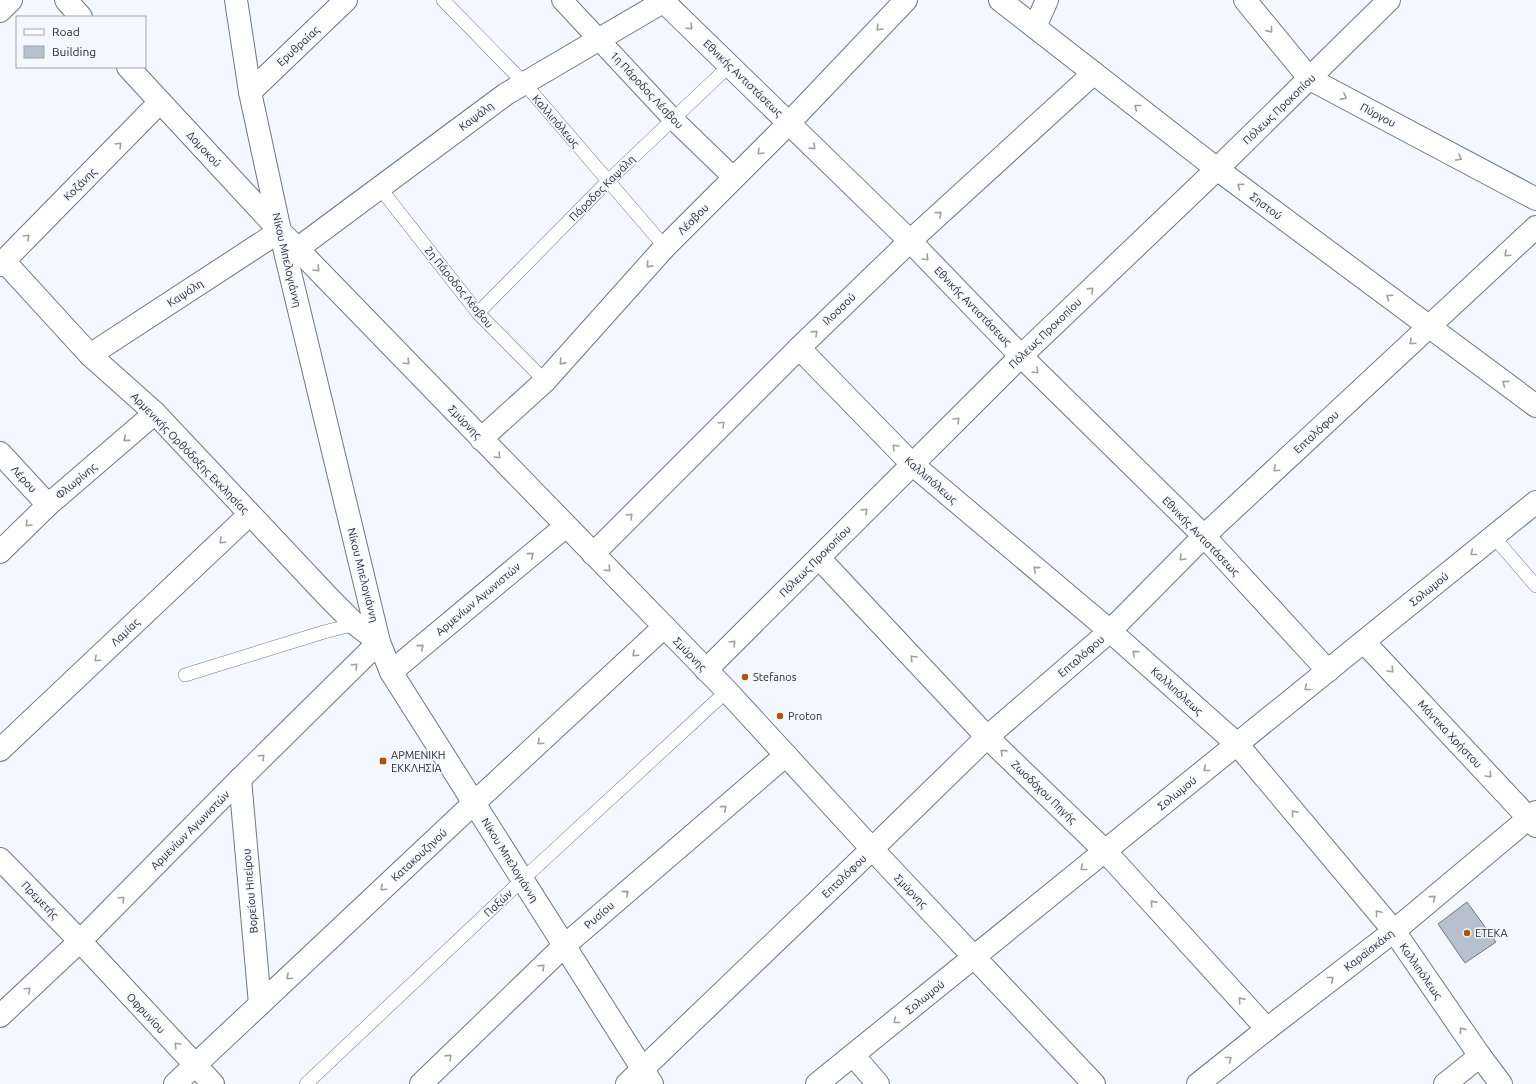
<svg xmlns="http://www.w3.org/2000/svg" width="1536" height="1084" font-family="Ubuntu,sans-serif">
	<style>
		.building { fill: #b6c0ce; stroke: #717a87 }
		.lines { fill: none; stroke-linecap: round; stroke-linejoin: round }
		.service-casing { stroke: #6e7784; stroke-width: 14 }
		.pedestrian-casing { stroke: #6e7784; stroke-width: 22 }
		.minor-casing { stroke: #6e7784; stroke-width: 24 }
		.tertiary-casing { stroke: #6e7784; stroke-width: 24 }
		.secondary-casing { stroke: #6e7784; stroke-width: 24 }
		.service { stroke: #fff; stroke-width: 13 }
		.pedestrian { stroke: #fff; stroke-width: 20 }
		.minor { stroke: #fff; stroke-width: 22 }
		.tertiary { stroke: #fff; stroke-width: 22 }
		.secondary { stroke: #fff; stroke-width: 22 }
		.oneway { stroke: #9d9fa1 }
		.poi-dot { fill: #b1510a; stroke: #f4f8fe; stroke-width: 1.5 }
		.labels { text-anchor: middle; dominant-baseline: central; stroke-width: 3; stroke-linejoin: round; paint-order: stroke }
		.street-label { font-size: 11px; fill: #26292f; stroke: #f4f8fe }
		.poi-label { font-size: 11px; fill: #26292f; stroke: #f4f8fe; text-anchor: start }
	</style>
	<rect width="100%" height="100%" fill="#f4f8fe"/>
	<!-- building -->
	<path class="building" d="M 1467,902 L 1496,942 L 1465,963 L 1438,924 Z"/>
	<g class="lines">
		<defs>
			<g id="service">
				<path d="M 443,0 L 524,83 L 665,247"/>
				<path d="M 380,188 L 478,313 L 545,381"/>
				<path d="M 478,313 L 608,181 L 729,66"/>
				<path d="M 1493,536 L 1536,586"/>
				<path d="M 185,675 L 324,632 L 355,624"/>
				<path d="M 306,1084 L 522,880 L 727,691"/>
			</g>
			<path id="pedestrian" d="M 562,0 L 673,119 L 734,178"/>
			<g id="minor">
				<path d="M 66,0 L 81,17"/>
				<path d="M 662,0 L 910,241 L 1021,356 L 1204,536 L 1328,671"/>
				<path d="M 1000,0 L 1217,169 L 1536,406"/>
				<path d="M 1245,0 L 1310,79 L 1536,199"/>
				<path d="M 0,11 L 11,0"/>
				<path d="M 1035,27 L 1047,0"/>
				<path d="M 128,67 L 280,231 L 727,691 L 872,849 L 1094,1084"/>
				<path d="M 250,92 L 346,0"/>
				<path d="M 297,249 L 506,94 L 666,0"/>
				<path d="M 0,265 L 160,102"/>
				<path d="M 799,348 L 912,464 L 1110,631 L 1237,744 L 1394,931 L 1480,1056 L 1501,1084"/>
				<path d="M 90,355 L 280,231"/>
				<path d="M 481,439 L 545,381 L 665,247 L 789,123 L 906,0"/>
				<path d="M 0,453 L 48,505"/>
				<path d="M 0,552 L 48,505 L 155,413"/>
				<path d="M 593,554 L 799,348 L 910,241 L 1094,73"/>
				<path d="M 819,558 L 987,737 L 1105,851 L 1267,1029"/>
				<path d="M 1364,642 L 1536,826"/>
				<path d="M 706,670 L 1021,356 L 1217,169 L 1389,0"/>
				<path d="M 391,672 L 566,526"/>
				<path d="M 0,750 L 250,514"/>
				<path d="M 240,779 L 260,1004"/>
				<path d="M 0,859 L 80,941 L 213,1084"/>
				<path d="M 0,1016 L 80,941 L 240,779 L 379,642 L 355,624 L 331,600 L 155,413 L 90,355 L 4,261"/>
				<path d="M 853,1055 L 878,1084"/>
				<path d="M 175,1084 L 474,803 L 664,627"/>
				<path d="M 421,1084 L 564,946 L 786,755"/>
				<path d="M 627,1084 L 872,849 L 987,737 L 1110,631 L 1204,536 L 1536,227"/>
				<path d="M 1445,1084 L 1480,1056"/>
			</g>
			<g id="tertiary">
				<path d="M 817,1084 L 1536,502"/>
				<path d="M 1198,1084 L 1267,1029 L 1394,931 L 1536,812"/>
			</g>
			<path id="secondary" d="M 236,0 L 250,92 L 280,231 L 379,642 L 391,672 L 652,1084"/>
		</defs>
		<!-- service casing -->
		<use href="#service" class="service-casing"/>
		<!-- pedestrian casing -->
		<use href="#pedestrian" class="pedestrian-casing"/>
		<!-- minor casing -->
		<use href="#minor" class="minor-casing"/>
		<!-- tertiary casing -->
		<use href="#tertiary" class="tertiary-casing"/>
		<!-- secondary casing -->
		<use href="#secondary" class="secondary-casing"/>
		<!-- service -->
		<use href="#service" class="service"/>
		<!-- pedestrian -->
		<use href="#pedestrian" class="pedestrian"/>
		<!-- minor -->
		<use href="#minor" class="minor"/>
		<!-- tertiary -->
		<use href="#tertiary" class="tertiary"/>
		<!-- secondary -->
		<use href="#secondary" class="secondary"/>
	</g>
	<!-- one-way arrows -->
	<defs><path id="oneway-chevron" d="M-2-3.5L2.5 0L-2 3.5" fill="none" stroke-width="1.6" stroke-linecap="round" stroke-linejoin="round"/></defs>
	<g class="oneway">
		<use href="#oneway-chevron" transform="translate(690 27) rotate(44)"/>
		<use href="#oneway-chevron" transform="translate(879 28) rotate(133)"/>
		<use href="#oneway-chevron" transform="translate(1270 30) rotate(51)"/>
		<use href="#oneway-chevron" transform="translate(1344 97) rotate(28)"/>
		<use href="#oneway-chevron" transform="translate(1137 107) rotate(-142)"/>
		<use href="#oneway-chevron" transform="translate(119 145) rotate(-45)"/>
		<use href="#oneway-chevron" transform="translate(813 147) rotate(44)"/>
		<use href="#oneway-chevron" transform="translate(760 152) rotate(135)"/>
		<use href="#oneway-chevron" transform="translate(1459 158) rotate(28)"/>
		<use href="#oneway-chevron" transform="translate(1240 186) rotate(-143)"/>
		<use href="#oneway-chevron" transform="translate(939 214) rotate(-42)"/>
		<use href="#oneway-chevron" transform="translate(27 237) rotate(-45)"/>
		<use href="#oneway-chevron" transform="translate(1507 254) rotate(137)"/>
		<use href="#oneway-chevron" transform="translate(926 258) rotate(46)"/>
		<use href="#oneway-chevron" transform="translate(649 265) rotate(132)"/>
		<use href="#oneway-chevron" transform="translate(317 269) rotate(46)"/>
		<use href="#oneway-chevron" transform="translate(1091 290) rotate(-44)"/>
		<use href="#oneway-chevron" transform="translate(1389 297) rotate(-143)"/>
		<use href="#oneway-chevron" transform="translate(815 333) rotate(-44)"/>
		<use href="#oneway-chevron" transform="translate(1412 342) rotate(137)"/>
		<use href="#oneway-chevron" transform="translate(407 362) rotate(46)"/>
		<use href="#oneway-chevron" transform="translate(562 362) rotate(132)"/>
		<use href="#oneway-chevron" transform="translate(1036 371) rotate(45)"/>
		<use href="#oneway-chevron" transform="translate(1505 383) rotate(-143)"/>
		<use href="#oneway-chevron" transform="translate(957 420) rotate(-45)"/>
		<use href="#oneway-chevron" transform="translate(722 424) rotate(-45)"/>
		<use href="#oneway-chevron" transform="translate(126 439) rotate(140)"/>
		<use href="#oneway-chevron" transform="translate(895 447) rotate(-134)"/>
		<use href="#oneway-chevron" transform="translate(498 456) rotate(46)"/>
		<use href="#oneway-chevron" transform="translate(1276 469) rotate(137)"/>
		<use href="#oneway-chevron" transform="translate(865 511) rotate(-45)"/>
		<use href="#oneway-chevron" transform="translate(630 516) rotate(-45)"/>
		<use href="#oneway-chevron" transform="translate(28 524) rotate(135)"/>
		<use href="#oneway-chevron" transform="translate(222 541) rotate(137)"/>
		<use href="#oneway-chevron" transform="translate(1473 553) rotate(141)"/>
		<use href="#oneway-chevron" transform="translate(531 555) rotate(-40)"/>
		<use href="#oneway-chevron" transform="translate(1182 558) rotate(135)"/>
		<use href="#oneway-chevron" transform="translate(608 569) rotate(46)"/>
		<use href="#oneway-chevron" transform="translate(1036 569) rotate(-140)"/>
		<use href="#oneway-chevron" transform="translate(733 643) rotate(-45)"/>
		<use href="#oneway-chevron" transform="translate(421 647) rotate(-40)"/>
		<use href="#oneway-chevron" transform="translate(1135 653) rotate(-138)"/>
		<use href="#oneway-chevron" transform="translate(635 654) rotate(137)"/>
		<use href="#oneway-chevron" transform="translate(913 658) rotate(-133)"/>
		<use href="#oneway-chevron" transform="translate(97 659) rotate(137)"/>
		<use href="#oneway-chevron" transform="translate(355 666) rotate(-45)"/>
		<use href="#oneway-chevron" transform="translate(1391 670) rotate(47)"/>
		<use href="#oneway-chevron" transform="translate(1307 688) rotate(141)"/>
		<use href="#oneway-chevron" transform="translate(540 742) rotate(137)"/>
		<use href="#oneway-chevron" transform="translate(1003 752) rotate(-136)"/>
		<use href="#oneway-chevron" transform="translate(262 757) rotate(-45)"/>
		<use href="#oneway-chevron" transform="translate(1206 769) rotate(141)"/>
		<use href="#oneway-chevron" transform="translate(1489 775) rotate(47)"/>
		<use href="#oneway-chevron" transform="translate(724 808) rotate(-41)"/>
		<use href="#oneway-chevron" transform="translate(1294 813) rotate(-130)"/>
		<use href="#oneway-chevron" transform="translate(1083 868) rotate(141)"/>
		<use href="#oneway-chevron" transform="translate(383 888) rotate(137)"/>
		<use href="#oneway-chevron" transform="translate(626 893) rotate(-41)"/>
		<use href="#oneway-chevron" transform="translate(1433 898) rotate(-40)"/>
		<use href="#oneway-chevron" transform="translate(122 899) rotate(-45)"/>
		<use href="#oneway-chevron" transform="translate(1153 903) rotate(-132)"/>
		<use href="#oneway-chevron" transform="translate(1378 913) rotate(-130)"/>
		<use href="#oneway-chevron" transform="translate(542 967) rotate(-44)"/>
		<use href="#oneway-chevron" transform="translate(289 977) rotate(137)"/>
		<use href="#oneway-chevron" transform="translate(1331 979) rotate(-38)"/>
		<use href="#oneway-chevron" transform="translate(28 990) rotate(-43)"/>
		<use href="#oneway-chevron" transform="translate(1241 1000) rotate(-132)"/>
		<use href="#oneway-chevron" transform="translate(896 1021) rotate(141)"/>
		<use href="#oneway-chevron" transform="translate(1462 1030) rotate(-125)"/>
		<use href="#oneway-chevron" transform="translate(177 1045) rotate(-133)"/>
		<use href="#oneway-chevron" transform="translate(449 1057) rotate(-44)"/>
		<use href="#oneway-chevron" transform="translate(1229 1059) rotate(-39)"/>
	</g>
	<!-- markers -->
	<g class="poi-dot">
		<circle cx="745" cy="677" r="4"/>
		<circle cx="780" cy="716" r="4"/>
		<rect x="379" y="757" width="8" height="8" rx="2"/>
		<circle cx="1467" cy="933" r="4"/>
	</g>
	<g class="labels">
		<!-- street labels -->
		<g class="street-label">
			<text transform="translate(298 46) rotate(-43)">Ερυθραίας</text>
			<text transform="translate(743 78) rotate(44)">Εθνικής Αντιστάσεως</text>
			<text transform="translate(647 90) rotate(47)">1η Πάροδος Λέσβου</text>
			<text transform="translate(1279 109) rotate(-44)">Πόλεως Προκοπίου</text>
			<text transform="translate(1378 115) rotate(28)">Πύργου</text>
			<text transform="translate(476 116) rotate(-37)">Καψάλη</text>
			<text transform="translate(556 121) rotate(49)">Καλλιπόλεως</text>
			<text transform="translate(204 149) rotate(47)">Δομοκού</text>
			<text transform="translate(80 184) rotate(-45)">Κοζάνης</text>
			<text transform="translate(602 188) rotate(-45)">Πάροδος Καψάλη</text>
			<text transform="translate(1266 206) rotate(37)">Σηστού</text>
			<text transform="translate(693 219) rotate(-45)">Λέσβου</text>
			<text transform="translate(287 260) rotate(77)">Νίκου Μπελογιάννη</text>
			<text transform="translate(459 287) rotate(51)">2η Πάροδος Λέσβου</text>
			<text transform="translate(185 293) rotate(-33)">Καψάλη</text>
			<text transform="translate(973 306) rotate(46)">Εθνικής Αντιστάσεως</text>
			<text transform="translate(839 309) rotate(-44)">Ιλοσσού</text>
			<text transform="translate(1045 333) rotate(-44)">Πόλεως Προκοπίου</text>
			<text transform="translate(465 422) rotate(46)">Σμύρνης</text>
			<text transform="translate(1316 432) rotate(-43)">Επταλόφου</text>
			<text transform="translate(190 453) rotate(46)">Αρμενικής Ορθόδοξης Εκκλησίας</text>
			<text transform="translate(24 479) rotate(48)">Λέρου</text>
			<text transform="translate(931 480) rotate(41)">Καλλιπόλεως</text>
			<text transform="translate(76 481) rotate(-40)">Φλωρίνης</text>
			<text transform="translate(1201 536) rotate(46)">Εθνικής Αντιστάσεως</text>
			<text transform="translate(815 561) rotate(-45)">Πόλεως Προκοπίου</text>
			<text transform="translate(363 575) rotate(76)">Νίκου Μπελογιάννη</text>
			<text transform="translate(1429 589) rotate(-39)">Σολωμού</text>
			<text transform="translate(478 599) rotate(-40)">Αρμενίων Αγωνιστών</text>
			<text transform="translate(125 632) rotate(-43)">Λαμίας</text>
			<text transform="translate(690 654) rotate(46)">Σμύρνης</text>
			<text transform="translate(1081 656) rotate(-41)">Επταλόφου</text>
			<text transform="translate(1177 691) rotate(42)">Καλλιπόλεως</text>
			<text transform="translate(1450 734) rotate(47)">Μάντικα Χρήστου</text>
			<text transform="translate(1044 792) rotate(44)">Ζωοδόχου Πηγής</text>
			<text transform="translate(1177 793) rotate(-39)">Σολωμού</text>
			<text transform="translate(190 830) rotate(-45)">Αρμενίων Αγωνιστών</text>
			<text transform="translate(419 855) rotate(-43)">Κατακουζηνού</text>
			<text transform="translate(510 860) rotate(58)">Νίκου Μπελογιάννη</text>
			<text transform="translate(844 876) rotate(-44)">Επταλόφου</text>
			<text transform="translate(250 891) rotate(-95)">Βορείου Ηπείρου</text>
			<text transform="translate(911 891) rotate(46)">Σμύρνης</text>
			<text transform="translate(40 900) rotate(46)">Πρεμετής</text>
			<text transform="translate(498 903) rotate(-43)">Παξών</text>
			<text transform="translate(599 915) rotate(-41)">Ρυσίου</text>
			<text transform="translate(1369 950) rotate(-38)">Καραϊσκάκη</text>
			<text transform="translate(1421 971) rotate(55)">Καλλιπόλεως</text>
			<text transform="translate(925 997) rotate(-39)">Σολωμού</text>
			<text transform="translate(146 1013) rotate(47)">Οφρυνίου</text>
		</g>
		<!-- poi labels -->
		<g class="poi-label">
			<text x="753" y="677">Stefanos</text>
			<text x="788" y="716">Proton</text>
			<text x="391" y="755">ΑΡΜΕΝΙΚΗ<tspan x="391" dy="13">ΕΚΚΛΗΣΙΑ</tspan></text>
			<text x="1475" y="933">ΕΤΕΚΑ</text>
		</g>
	</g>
	<!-- legend -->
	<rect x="16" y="16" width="130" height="52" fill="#f4f8fe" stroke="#a2a5ab"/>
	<rect x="24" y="29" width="20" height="6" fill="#ffffff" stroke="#a2a5ab"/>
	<text x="52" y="36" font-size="12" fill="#26292f">Road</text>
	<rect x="24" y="46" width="20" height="12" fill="#b6c0ce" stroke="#a2a5ab"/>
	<text x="52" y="56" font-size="12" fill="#26292f">Building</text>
</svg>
